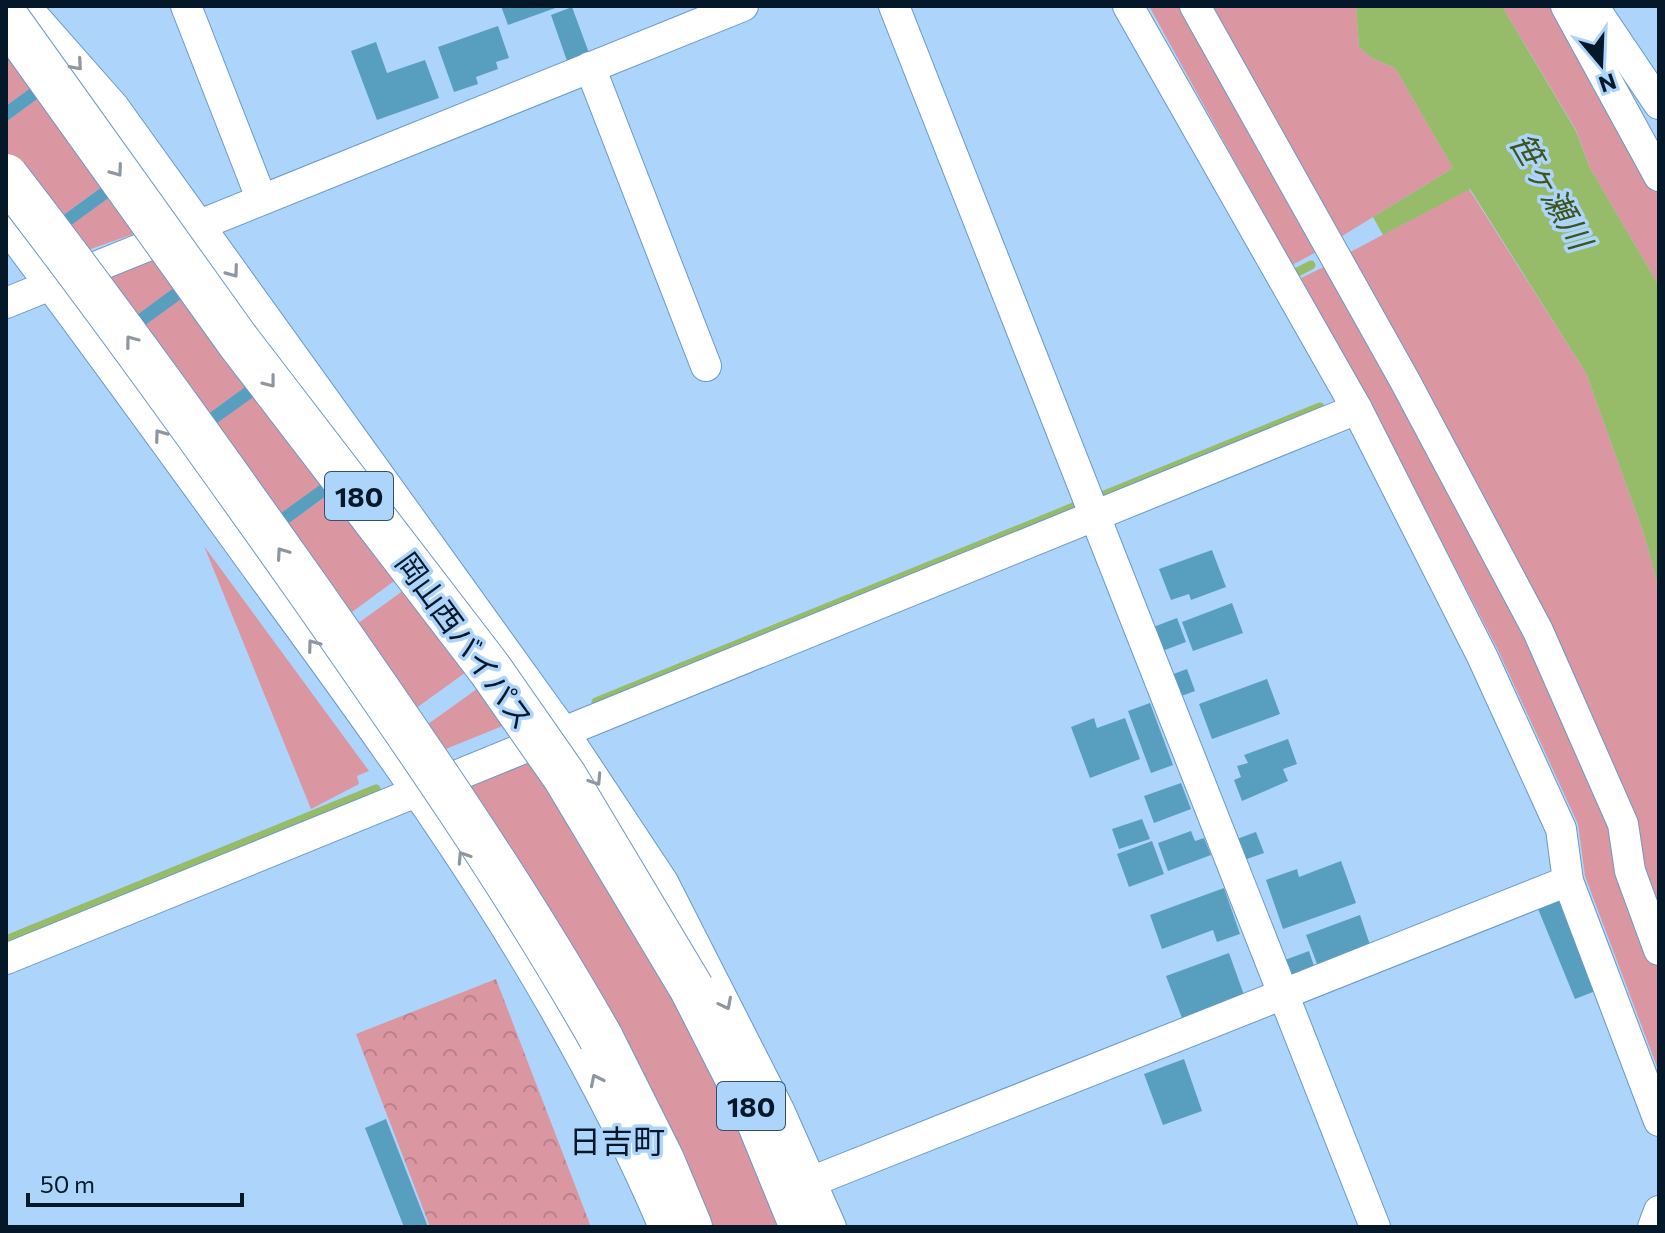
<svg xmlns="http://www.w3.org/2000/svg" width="1665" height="1233" font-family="Commissioner,'Noto Sans JP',sans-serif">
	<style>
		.grass { fill: #da97a1; fill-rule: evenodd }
		.park { fill: url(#park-crowns) }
		.water { fill: #96bb69 }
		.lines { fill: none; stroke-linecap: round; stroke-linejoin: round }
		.stream { stroke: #96bb69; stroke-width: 9 }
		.building { fill: #589fbf }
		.street-casing { stroke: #6a98c7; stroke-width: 32 }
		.highway-casing { stroke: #6a98c7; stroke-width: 46 }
		.street { stroke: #fff; stroke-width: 30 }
		.highway { stroke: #fff; stroke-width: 44 }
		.highway-bridge-casing { stroke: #6a98c7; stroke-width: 46; stroke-linecap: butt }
		.highway-bridge { stroke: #fff; stroke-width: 44 }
		.oneway { stroke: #8e979f }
		.labels { text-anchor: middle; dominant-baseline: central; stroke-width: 7; stroke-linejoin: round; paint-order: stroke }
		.shield { fill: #add4fb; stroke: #375068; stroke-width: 2 }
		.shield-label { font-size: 28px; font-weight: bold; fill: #051829 }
		.street-label { font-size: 30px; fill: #051829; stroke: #add4fb }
		.water-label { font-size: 32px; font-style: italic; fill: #3d551b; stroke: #add4fb }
		.neighbourhood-label { font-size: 32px; fill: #051829; stroke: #add4fb }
	</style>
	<defs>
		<pattern id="park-crowns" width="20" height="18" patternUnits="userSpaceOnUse" patternTransform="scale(2)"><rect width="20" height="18" fill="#da97a1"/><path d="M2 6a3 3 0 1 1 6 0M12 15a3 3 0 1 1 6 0" fill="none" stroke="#ba818b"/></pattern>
	</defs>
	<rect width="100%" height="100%" fill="#add4fb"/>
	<!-- grass -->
	<g class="grass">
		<path d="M 1149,6 L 1187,6 L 1322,249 L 1292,265 Z"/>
		<path d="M 1202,6 L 1356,6 L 1359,47 L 1372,58 L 1395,68 L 1453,168 L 1334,241 Z"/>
		<path d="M 1502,6 L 1555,6 L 1659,195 L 1659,286 L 1590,168 L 1576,130 Z"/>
		<path d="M 23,11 L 177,207 L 176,219 L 51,263 L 6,207 L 6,122 L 71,74 L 63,64 L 6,106 L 6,23 ZM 132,165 L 139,175 L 48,241 L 41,231 Z"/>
		<path d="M 1469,189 L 1586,373 L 1645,537 L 1659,590 L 1659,932 L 1636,869 L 1341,257 Z"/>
		<path d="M 187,247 L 197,247 L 210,256 L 498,649 L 390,727 L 186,456 L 83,312 L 83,293 L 96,282 ZM 206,265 L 213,275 L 121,341 L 115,331 ZM 279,363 L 286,373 L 192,441 L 186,430 ZM 356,460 L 363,470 L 263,541 L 256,531 ZM 428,556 L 436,567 L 332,642 L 325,632 Z"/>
		<path d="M 1330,264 L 1533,634 L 1616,827 L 1624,872 L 1659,966 L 1659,1072 L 1585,876 L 1578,824 L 1498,650 L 1367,398 L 1301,278 Z"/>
		<path d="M 204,546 L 369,771 L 357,776 L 359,784 L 311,809 Z"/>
		<path d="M 509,666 L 540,711 L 416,761 L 403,742 Z"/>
		<path d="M 561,749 L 785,1227 L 707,1227 L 440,799 Z"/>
	</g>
	<!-- park -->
	<path class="park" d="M 496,979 L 591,1227 L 430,1227 L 356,1034 Z"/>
	<!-- water -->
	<path class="water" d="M 1356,6 L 1502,6 L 1576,131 L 1590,168 L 1659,286 L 1659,590 L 1645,537 L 1586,373 L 1470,189 L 1383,235 L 1373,217 L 1453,168 L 1395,68 L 1372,58 L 1359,47 Z"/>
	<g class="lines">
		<!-- stream -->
		<g class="stream">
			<path d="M 1293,280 L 1290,276 L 1311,265"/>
			<path d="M 1102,496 L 1320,407"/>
			<path d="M 596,702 L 1076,506"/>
			<path d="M 6,940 L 376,789"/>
		</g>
	</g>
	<!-- building -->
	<g class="building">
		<path d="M 501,6 L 561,6 L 508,25 Z"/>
		<path d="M 572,7 L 589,53 L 567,61 L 551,15 Z"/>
		<path d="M 498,26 L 509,58 L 496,62 L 498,69 L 476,77 L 478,84 L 454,92 L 438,47 Z"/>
		<path d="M 376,42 L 387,73 L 425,60 L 439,98 L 377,120 L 351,51 Z"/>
		<path d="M 63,64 L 71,74 L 6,122 L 6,106 Z"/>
		<path d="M 132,165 L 140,175 L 48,242 L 40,232 Z"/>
		<path d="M 206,264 L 214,275 L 122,342 L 114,332 Z"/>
		<path d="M 279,362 L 287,373 L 192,441 L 185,431 Z"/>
		<path d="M 356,459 L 363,469 L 263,542 L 256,531 Z"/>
		<path d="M 1212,550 L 1226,587 L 1191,600 L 1189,594 L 1171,600 L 1159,569 Z"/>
		<path d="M 1232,603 L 1243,633 L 1193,651 L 1182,622 Z"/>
		<path d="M 1177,618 L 1186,642 L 1157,653 L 1148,629 Z"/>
		<path d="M 1187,669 L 1195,691 L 1176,698 L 1168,676 Z"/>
		<path d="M 1267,679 L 1280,714 L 1212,739 L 1199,704 Z"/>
		<path d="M 1150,703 L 1173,765 L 1151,773 L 1128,711 Z"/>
		<path d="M 1094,718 L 1097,728 L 1125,718 L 1140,759 L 1090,778 L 1071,727 Z"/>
		<path d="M 1288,739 L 1297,764 L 1283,769 L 1288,781 L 1242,801 L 1234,780 L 1241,777 L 1237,766 L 1248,763 L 1244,755 Z"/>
		<path d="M 1181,783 L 1191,809 L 1154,823 L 1144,796 Z"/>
		<path d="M 1142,819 L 1150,839 L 1119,849 L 1112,829 Z"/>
		<path d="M 1191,831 L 1195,841 L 1204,838 L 1211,855 L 1168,871 L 1158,843 Z"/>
		<path d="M 1256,832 L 1264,853 L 1241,861 L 1234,840 Z"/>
		<path d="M 1152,841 L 1164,874 L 1129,887 L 1117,854 Z"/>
		<path d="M 1341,861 L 1356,903 L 1283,929 L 1266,880 L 1297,869 L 1299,877 Z"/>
		<path d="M 1224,888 L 1240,934 L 1217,942 L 1213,930 L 1162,949 L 1150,915 Z"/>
		<path d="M 1559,894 L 1598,990 L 1575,999 L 1536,904 Z"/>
		<path d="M 1360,915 L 1370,945 L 1317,964 L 1306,935 Z"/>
		<path d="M 1309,951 L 1314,966 L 1290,975 L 1285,960 Z"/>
		<path d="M 1229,953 L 1244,995 L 1182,1018 L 1166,976 Z"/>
		<path d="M 1184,1059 L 1202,1111 L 1163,1125 L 1144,1074 Z"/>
		<path d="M 386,1119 L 428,1227 L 404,1227 L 365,1128 Z"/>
	</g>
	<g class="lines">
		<defs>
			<g id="street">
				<path d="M 25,6 L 114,107 L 563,731 L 663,882 L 779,1110 L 831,1227"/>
				<path d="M 186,6 L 261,198"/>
				<path d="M 894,6 L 1375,1227"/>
				<path d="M 1128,6 L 1357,409 L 1482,656 L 1561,829 L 1568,881 L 1659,1121"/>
				<path d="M 1195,6 L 1405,381 L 1538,631 L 1623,824 L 1630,871 L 1659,950"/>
				<path d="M 1566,6 L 1659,176"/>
				<path d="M 1593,6 L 1659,104"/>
				<path d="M 590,67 L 706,366"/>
				<path d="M 6,226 C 98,348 187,472 277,596 C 426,800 564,993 664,1227"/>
				<path d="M 6,303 L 743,6"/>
				<path d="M 6,959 L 1357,409"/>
				<path d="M 813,1181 L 1568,881"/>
				<path d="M 1653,1227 L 1659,1211"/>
			</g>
			<g id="highway">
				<path d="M 692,989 L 757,1117 L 802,1227"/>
				<path d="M 601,1038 L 662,1160 L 690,1227"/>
			</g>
		</defs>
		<!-- street casing -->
		<use href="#street" class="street-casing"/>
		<!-- highway casing -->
		<use href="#highway" class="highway-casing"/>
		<!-- street -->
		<use href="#street" class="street"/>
		<!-- highway -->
		<use href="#highway" class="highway"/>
		<defs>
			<g id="highway-bridge">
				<path d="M 6,17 L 238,341 L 489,668 L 565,777 L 692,989"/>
				<path d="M 6,176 C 111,312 211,452 310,592 C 412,738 513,883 601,1038"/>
			</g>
		</defs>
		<!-- highway-bridge casing -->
		<use href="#highway-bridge" class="highway-bridge-casing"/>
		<!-- highway-bridge -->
		<use href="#highway-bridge" class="highway-bridge"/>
	</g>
	<!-- one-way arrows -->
	<defs><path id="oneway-chevron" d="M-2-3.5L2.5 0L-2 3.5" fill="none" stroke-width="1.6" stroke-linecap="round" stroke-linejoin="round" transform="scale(2)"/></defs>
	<g class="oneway">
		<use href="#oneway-chevron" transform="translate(77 65) rotate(49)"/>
		<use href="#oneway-chevron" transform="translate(117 171) rotate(54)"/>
		<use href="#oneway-chevron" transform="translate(233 272) rotate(54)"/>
		<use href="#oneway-chevron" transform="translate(131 341) rotate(-127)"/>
		<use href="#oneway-chevron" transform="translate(270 382) rotate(52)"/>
		<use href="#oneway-chevron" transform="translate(160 435) rotate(-126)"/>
		<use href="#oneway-chevron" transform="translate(282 553) rotate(-125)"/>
		<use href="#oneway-chevron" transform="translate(313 645) rotate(-126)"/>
		<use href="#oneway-chevron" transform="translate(596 780) rotate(57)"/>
		<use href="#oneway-chevron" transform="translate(463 857) rotate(-123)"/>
		<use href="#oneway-chevron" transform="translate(726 1004) rotate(63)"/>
		<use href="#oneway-chevron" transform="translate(596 1080) rotate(-116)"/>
	</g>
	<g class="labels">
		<!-- shield labels -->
		<g class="shield">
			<rect x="325" y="472" width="68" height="48" rx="6"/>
			<rect x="717" y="1082" width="68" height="48" rx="6"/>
		</g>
		<g class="shield-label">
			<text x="359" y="496">180</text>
			<text x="751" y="1106">180</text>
		</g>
		<!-- street labels -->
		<g class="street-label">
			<text transform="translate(466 640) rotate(54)">岡山西バイパス</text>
		</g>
		<!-- water labels -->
		<g class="water-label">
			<text transform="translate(1552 190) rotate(60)">笹ヶ瀬川</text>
		</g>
		<!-- neighbourhood labels -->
		<g class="neighbourhood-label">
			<text x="617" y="1140">日吉町</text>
		</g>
	</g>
	<!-- border -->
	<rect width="1665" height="1233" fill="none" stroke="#051829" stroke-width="16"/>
	<!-- north arrow -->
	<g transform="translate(1601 64) rotate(161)" stroke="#add4fb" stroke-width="6" paint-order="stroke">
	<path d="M0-6L14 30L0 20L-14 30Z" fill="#051829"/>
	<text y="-12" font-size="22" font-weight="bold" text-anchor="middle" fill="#051829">N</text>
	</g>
	<!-- scale -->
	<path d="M28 1193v12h214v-12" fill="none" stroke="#051829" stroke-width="4"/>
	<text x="40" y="1193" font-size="24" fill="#051829" stroke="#add4fb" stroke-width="6" paint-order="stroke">50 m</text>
</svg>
